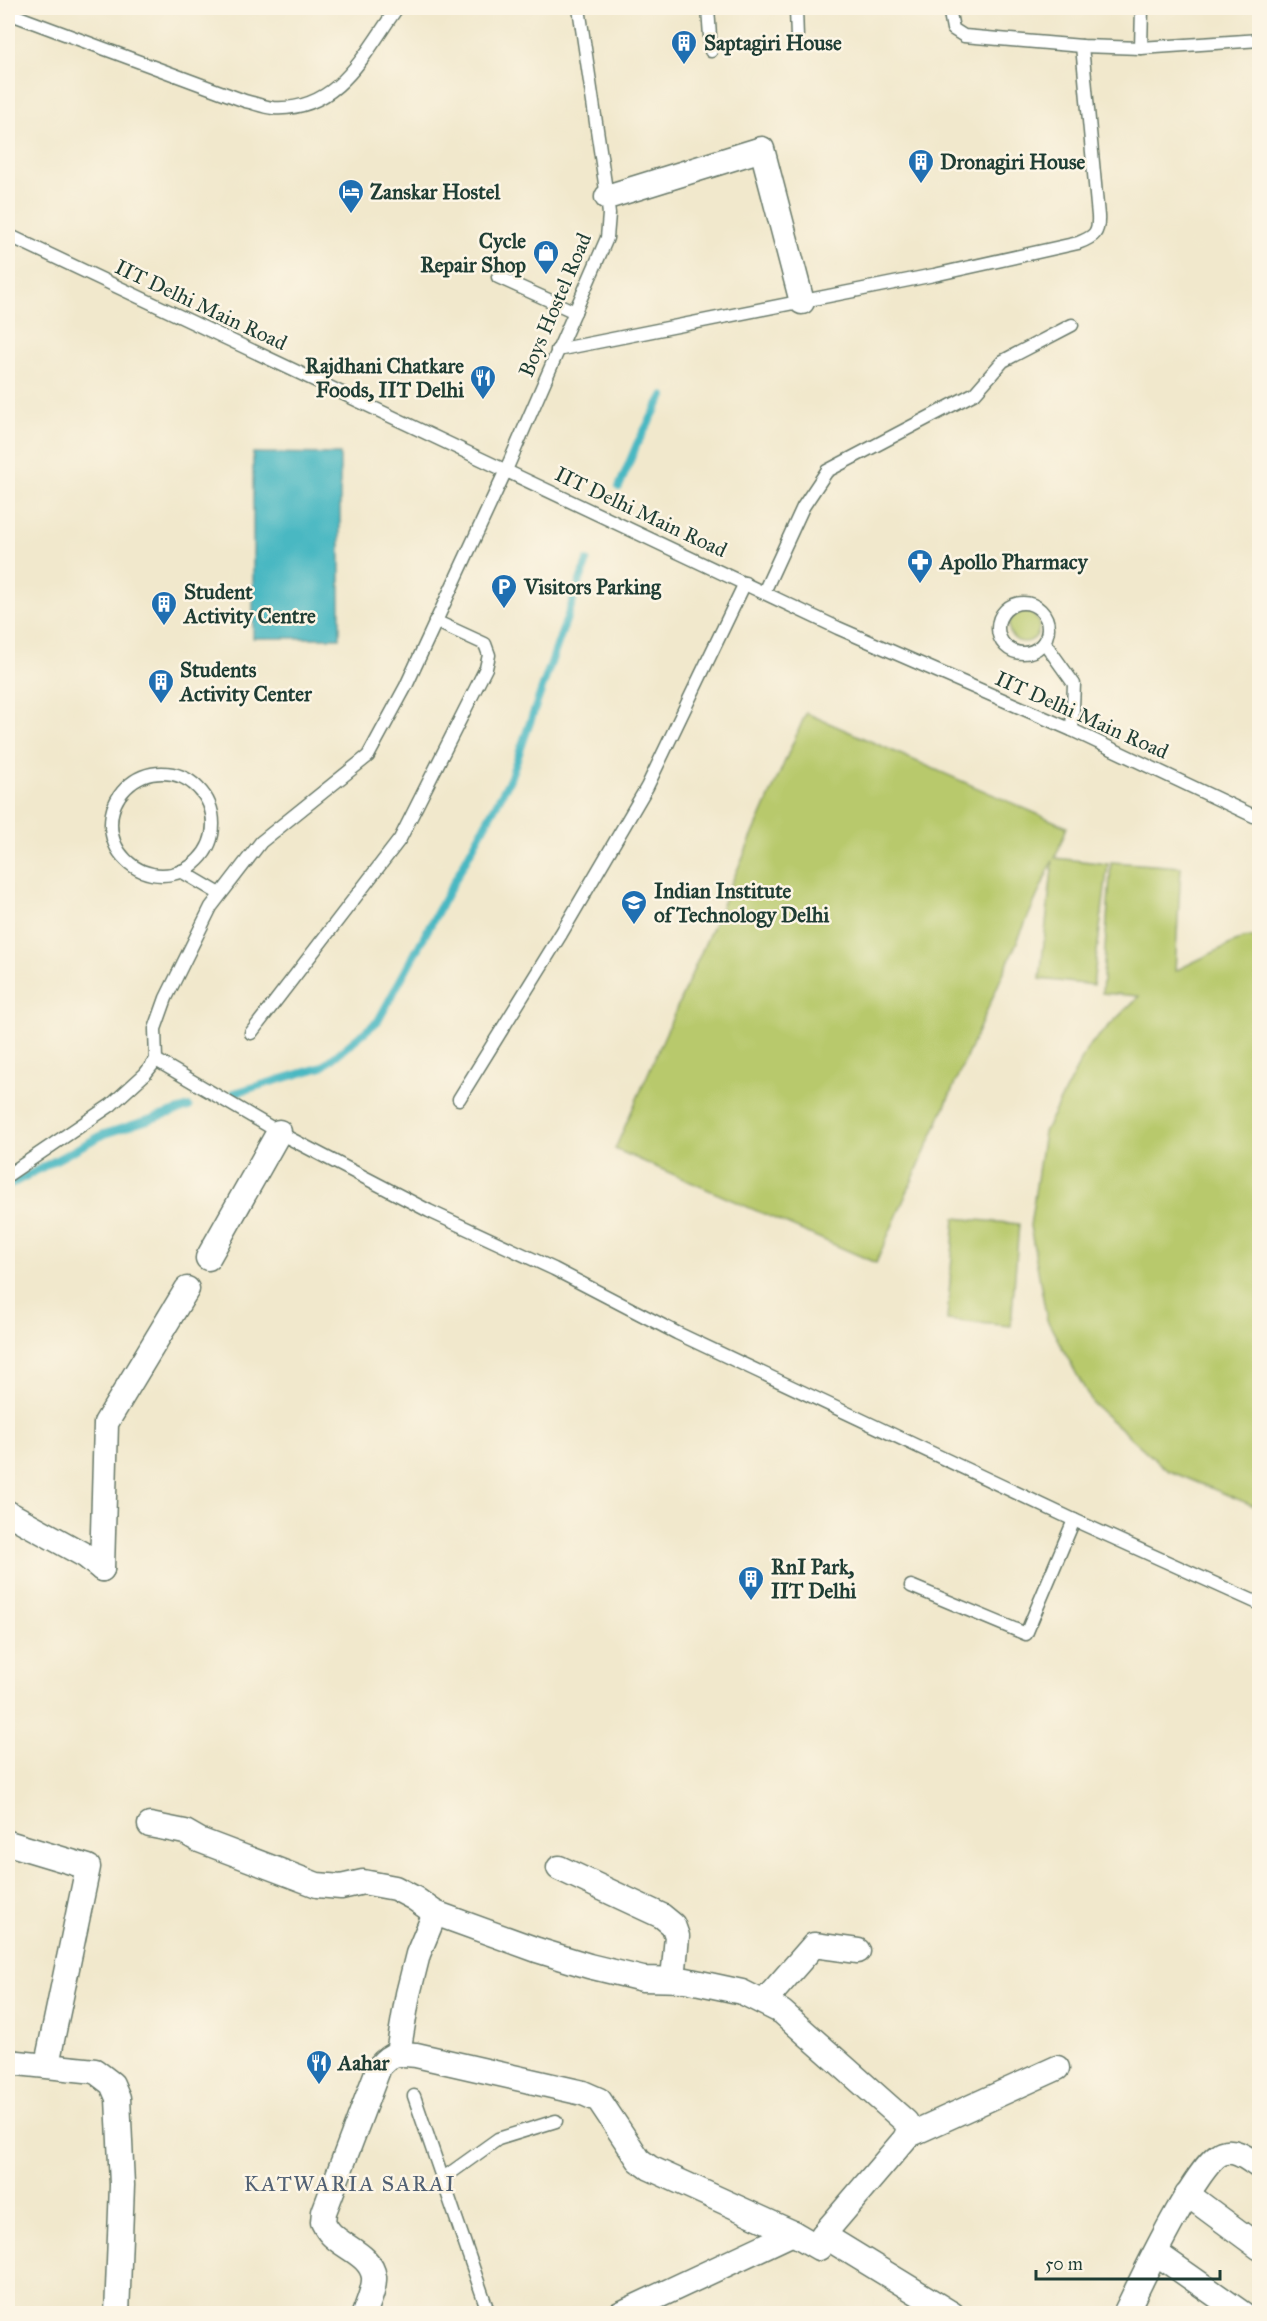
<svg xmlns="http://www.w3.org/2000/svg" width="1267" height="2321" font-family="'IM FELL Great Primer',serif">
	<style>
		.green { fill: #b8c96c; stroke: #6c8350; stroke-width: 1.5 }
		.water { fill: #49b8c2; stroke: #347a7b; stroke-width: 1.5 }
		.lines { fill: none; stroke-linecap: round; stroke-linejoin: round }
		.stream { stroke: #49b8c2; stroke-width: 8 }
		.service-casing { stroke: #687969; stroke-width: 15 }
		.minor-casing { stroke: #687969; stroke-width: 27 }
		.service { stroke: #fff; stroke-width: 12 }
		.minor { stroke: #fff; stroke-width: 24 }
		.labels { text-anchor: middle; dominant-baseline: central; stroke-width: 5; stroke-linejoin: round; paint-order: stroke }
		.poi-label { font-size: 21px; font-weight: bold; fill: #1f3d34; stroke: #fcf5e5; text-anchor: start }
		.street-label { font-size: 21px; fill: #1f3d34; stroke: #fcf5e5 }
		.neighbourhood-label { font-size: 22px; letter-spacing: 1.5px; fill: #516174; stroke: #fcf5e5 }
	</style>
	<rect width="100%" height="100%" fill="#fcf5e5"/>
	<filter id="ink" filterUnits="userSpaceOnUse"><feTurbulence type="fractalNoise" baseFrequency=".0167" numOctaves="2"/><feDisplacementMap in="SourceGraphic" scale="12" xChannelSelector="R" yChannelSelector="G"/><feConvolveMatrix kernelMatrix="1 2 1 2 8 2 1 2 1" color-interpolation-filters="sRGB"/></filter>
	<filter id="wash" filterUnits="userSpaceOnUse"><feTurbulence type="fractalNoise" baseFrequency=".008" numOctaves="4" result="noise"/><feDisplacementMap in="SourceGraphic" scale="24" xChannelSelector="R" yChannelSelector="G"/><feGaussianBlur stdDeviation="1.35" result="paint"/><feColorMatrix in="noise" values="0 0 0 0 0 0 0 0 0 0 0 0 0 0 0 0 0 1.4 0 .05"/><feComposite in="paint" operator="in"/></filter>
	<g filter="url(#wash)">
		<rect width="100%" height="100%" fill="#f1e8cc"/>
		<!-- green -->
		<g class="green">
			<circle cx="1024" cy="627" r="15"/>
			<path d="M 806,713 L 1067,827 L 1055,858 L 1108,864 L 1093,985 L 1040,979 L 1053,860 L 876,1263 L 615,1149 Z"/>
			<path d="M 1111,862 L 1181,867 L 1175,971 L 1243,938 L 1259,936 L 1259,1508 L 1167,1470 L 1093,1404 L 1047,1320 L 1030,1226 L 1044,1132 L 1088,1047 L 1139,996 L 1102,993 Z"/>
			<path d="M 955,1218 L 1019,1224 L 1011,1326 L 947,1320 Z"/>
		</g>
		<!-- water -->
		<path class="water" d="M 253,453 L 340,454 L 340,638 L 253,638 Z"/>
		<g class="lines">
			<!-- stream -->
			<g class="stream">
				<path d="M 619,487 L 637,444 L 663,396"/>
				<path d="M 234,1093 L 322,1067 L 378,1021 L 510,779 L 587,561"/>
				<path d="M 8,1186 L 104,1134 L 189,1107"/>
			</g>
		</g>
	</g>
	<g filter="url(#ink)">
		<g class="lines">
			<defs>
				<g id="service">
					<path d="M 708,8 L 711,51"/>
					<path d="M 796,8 L 797,39"/>
					<path d="M 949,8 L 953,29 L 964,36 L 1082,46 L 1141,48 L 1260,40"/>
					<path d="M 8,13 L 245,101 C 254,103 264,107 273,108 C 338,112 364,54 397,8"/>
					<path d="M 1141,48 L 1142,8"/>
					<path d="M 8,235 L 838,628 L 1072,730 L 1260,819"/>
					<path d="M 498,277 L 575,312"/>
					<path d="M 557,350 L 934,275 L 1078,243 C 1094,237 1099,233 1098,216 L 1082,46"/>
					<path d="M 764,592 L 803,507 L 827,471 L 975,393 L 1003,361 L 1072,325"/>
					<circle cx="1023" cy="628" r="25"/>
					<path d="M 1044,642 L 1074,684 L 1072,730"/>
					<circle cx="162" cy="824" r="51"/>
					<path d="M 181,871 L 220,894"/>
					<path d="M 251,1033 L 400,839 L 486,668 L 489,655 L 485,644 L 435,621"/>
					<path d="M 156,1060 L 289,1138 L 429,1211 L 554,1269 L 677,1333 L 1074,1520 L 1260,1604"/>
					<path d="M 459,1099 L 561,934 L 647,787 L 745,583"/>
					<path d="M 8,1175 L 111,1105 L 145,1074 L 156,1060 L 155,1029 L 166,998 L 211,907 L 261,842 L 368,756 L 406,686 L 506,470 L 607,238 L 609,214 L 607,197 L 579,8"/>
					<path d="M 911,1586 L 1026,1634 L 1074,1520"/>
					<path d="M 414,2096 L 489,2314"/>
					<path d="M 442,2179 L 498,2139 L 556,2121"/>
				</g>
				<g id="minor">
					<path d="M 607,197 L 762,149 L 802,302"/>
					<path d="M 208,1258 L 279,1132"/>
					<path d="M 8,1513 L 86,1556 L 102,1569"/>
					<path d="M 102,1569 L 106,1423 L 187,1289"/>
					<path d="M 150,1825 L 185,1832 L 199,1840 L 317,1885 L 341,1887 L 363,1882 L 395,1888 L 414,1898 L 435,1913 L 537,1950 L 589,1966 L 643,1979 L 686,1980 L 742,1992 L 782,2012 L 906,2122 C 909,2129 908,2134 904,2140 L 823,2235 L 819,2248 L 793,2233 L 650,2168 L 639,2160 L 599,2100 L 583,2093 L 416,2055 C 397,2053 392,2052 379,2067 L 324,2212 L 323,2222 C 325,2226 328,2231 331,2234 C 344,2248 371,2255 374,2277 C 375,2288 368,2303 364,2314"/>
					<path d="M 8,1843 L 88,1867 L 47,2064"/>
					<path d="M 559,1868 L 662,1916 L 673,1925 L 677,1936 L 673,1979"/>
					<path d="M 764,2002 L 814,1945 L 858,1951"/>
					<path d="M 398,2053 L 408,1994 L 418,1954 L 435,1913"/>
					<path d="M 8,2062 L 95,2071 L 112,2084 L 118,2098 L 122,2185 L 117,2314"/>
					<path d="M 907,2136 L 1057,2068"/>
					<path d="M 1187,2194 L 1260,2248"/>
					<path d="M 823,2235 L 952,2314"/>
					<path d="M 1156,2253 L 1243,2314"/>
					<path d="M 620,2314 L 793,2233"/>
					<path d="M 1125,2314 C 1139,2285 1197,2162 1222,2153 C 1236,2148 1249,2160 1260,2167"/>
				</g>
			</defs>
			<!-- service casing -->
			<use href="#service" class="service-casing"/>
			<!-- minor casing -->
			<use href="#minor" class="minor-casing"/>
			<!-- service -->
			<use href="#service" class="service"/>
			<!-- minor -->
			<use href="#minor" class="minor"/>
		</g>
	</g>
	<!-- icons -->
	<defs>
		<symbol id="building-pin" viewBox="-11 -11 22 30"><path d="M0 17L-7.5 6A9.5 9.5 0 1 1 7.5 6Z" fill="#1f6fb2" stroke="#fcf5e5"/><path d="M-4-6H4V6H1V3H-1V6H-4ZM-2.5-4.3h1.7v1.8h-1.7ZM.8-4.3h1.7v1.8H.8ZM-2.5-1h1.7V.8h-1.7ZM.8-1h1.7V.8H.8Z" fill="#fff"/></symbol>
		<symbol id="hotel-pin" viewBox="-11 -11 22 30"><path d="M0 17L-7.5 6A9.5 9.5 0 1 1 7.5 6Z" fill="#1f6fb2" stroke="#fcf5e5"/><path d="M-6-4.5h1.5V1H6V5H4.5V3h-9V5H-6ZM-4 0a1.8 1.8 0 1 1 3.6 0ZM.5 0V-2.5h3Q6-2.5 6 0Z" fill="#fff"/></symbol>
		<symbol id="shop-pin" viewBox="-11 -11 22 30"><path d="M0 17L-7.5 6A9.5 9.5 0 1 1 7.5 6Z" fill="#1f6fb2" stroke="#fcf5e5"/><path d="M-5-2.5h2.3a2.7 3.5 0 0 1 5.4 0H5L5.5 6h-11ZM-1.5-2.5h3a1.5 2.3 0 0 0-3 0Z" fill="#fff"/></symbol>
		<symbol id="restaurant-pin" viewBox="-11 -11 22 30"><path d="M0 17L-7.5 6A9.5 9.5 0 1 1 7.5 6Z" fill="#1f6fb2" stroke="#fcf5e5"/><path d="M-5-6h1v4h1v-4h1v4h1v-4h1v5L-1.5 .5V6h-2V.5L-5-1ZM5-6V6H3V1.5H1.5Q1.5-4 5-6Z" fill="#fff"/></symbol>
		<symbol id="pharmacy-pin" viewBox="-11 -11 22 30"><path d="M0 17L-7.5 6A9.5 9.5 0 1 1 7.5 6Z" fill="#1f6fb2" stroke="#fcf5e5"/><path d="M-2-6h4v4h4v4h-4v4h-4v-4h-4v-4h4Z" fill="#fff"/></symbol>
		<symbol id="parking-pin" viewBox="-11 -11 22 30"><path d="M0 17L-7.5 6A9.5 9.5 0 1 1 7.5 6Z" fill="#1f6fb2" stroke="#fcf5e5"/><path d="M-3.5-5.5H1a3.5 3.5 0 0 1 0 7H-1V5.5H-3.5ZM-1-3.4V-.6H.8a1.4 1.4 0 0 0 0-2.8Z" fill="#fff"/></symbol>
		<symbol id="university-pin" viewBox="-11 -11 22 30"><path d="M0 17L-7.5 6A9.5 9.5 0 1 1 7.5 6Z" fill="#1f6fb2" stroke="#fcf5e5"/><path d="M0-5L7-2L0 1L-7-2ZM-4 1L0 2.5L4 1V4Q0 6-4 4Z" fill="#fff"/></symbol>
	</defs>
	<g fill-rule="evenodd">
		<use href="#building-pin" x="669" y="28" width="30" height="40"/>
		<use href="#building-pin" x="906" y="147" width="30" height="40"/>
		<use href="#hotel-pin" x="336" y="177" width="30" height="40"/>
		<use href="#shop-pin" x="531" y="238" width="30" height="40"/>
		<use href="#restaurant-pin" x="468" y="363" width="30" height="40"/>
		<use href="#pharmacy-pin" x="905" y="547" width="30" height="40"/>
		<use href="#parking-pin" x="489" y="572" width="30" height="40"/>
		<use href="#building-pin" x="149" y="589" width="30" height="40"/>
		<use href="#building-pin" x="146" y="667" width="30" height="40"/>
		<use href="#university-pin" x="619" y="888" width="30" height="40"/>
		<use href="#building-pin" x="736" y="1564" width="30" height="40"/>
		<use href="#restaurant-pin" x="304" y="2048" width="30" height="40"/>
	</g>
	<g class="labels">
		<!-- poi labels -->
		<g class="poi-label">
			<text x="704" y="43">Saptagiri House</text>
			<text x="940" y="162">Dronagiri House</text>
			<text x="370" y="192">Zanskar Hostel</text>
			<text x="526" y="241" text-anchor="end">Cycle<tspan x="526" dy="24">Repair Shop</tspan></text>
			<text x="464" y="366" text-anchor="end">Rajdhani Chatkare<tspan x="464" dy="24">Foods, IIT Delhi</tspan></text>
			<text x="940" y="562">Apollo Pharmacy</text>
			<text x="524" y="587">Visitors Parking</text>
			<text x="184" y="592">Student<tspan x="184" dy="24">Activity Centre</tspan></text>
			<text x="180" y="670">Students<tspan x="180" dy="24">Activity Center</tspan></text>
			<text x="654" y="891">Indian Institute<tspan x="654" dy="24">of Technology Delhi</tspan></text>
			<text x="771" y="1567">RnI Park,<tspan x="771" dy="24">IIT Delhi</tspan></text>
			<text x="338" y="2063">Aahar</text>
		</g>
		<!-- street labels -->
		<g class="street-label">
			<text transform="translate(201 305) rotate(25)">IIT Delhi Main Road</text>
			<text transform="translate(555 305) rotate(-67)">Boys Hostel Road</text>
			<text transform="translate(641 512) rotate(25)">IIT Delhi Main Road</text>
			<text transform="translate(1082 715) rotate(24)">IIT Delhi Main Road</text>
		</g>
		<!-- neighbourhood labels -->
		<g class="neighbourhood-label">
			<text x="350" y="2183">KATWARIA SARAI</text>
		</g>
	</g>
	<!-- margin -->
	<rect width="1267" height="2321" fill="none" stroke="#fcf5e5" stroke-width="30"/>
	<!-- scale -->
	<path d="M1036 2270v9h184v-9" fill="none" stroke="#1f3d34" stroke-width="3"/>
	<text x="1045" y="2270" font-size="18" fill="#1f3d34" stroke="#fcf5e5" stroke-width="4.5" paint-order="stroke">50 m</text>
</svg>
